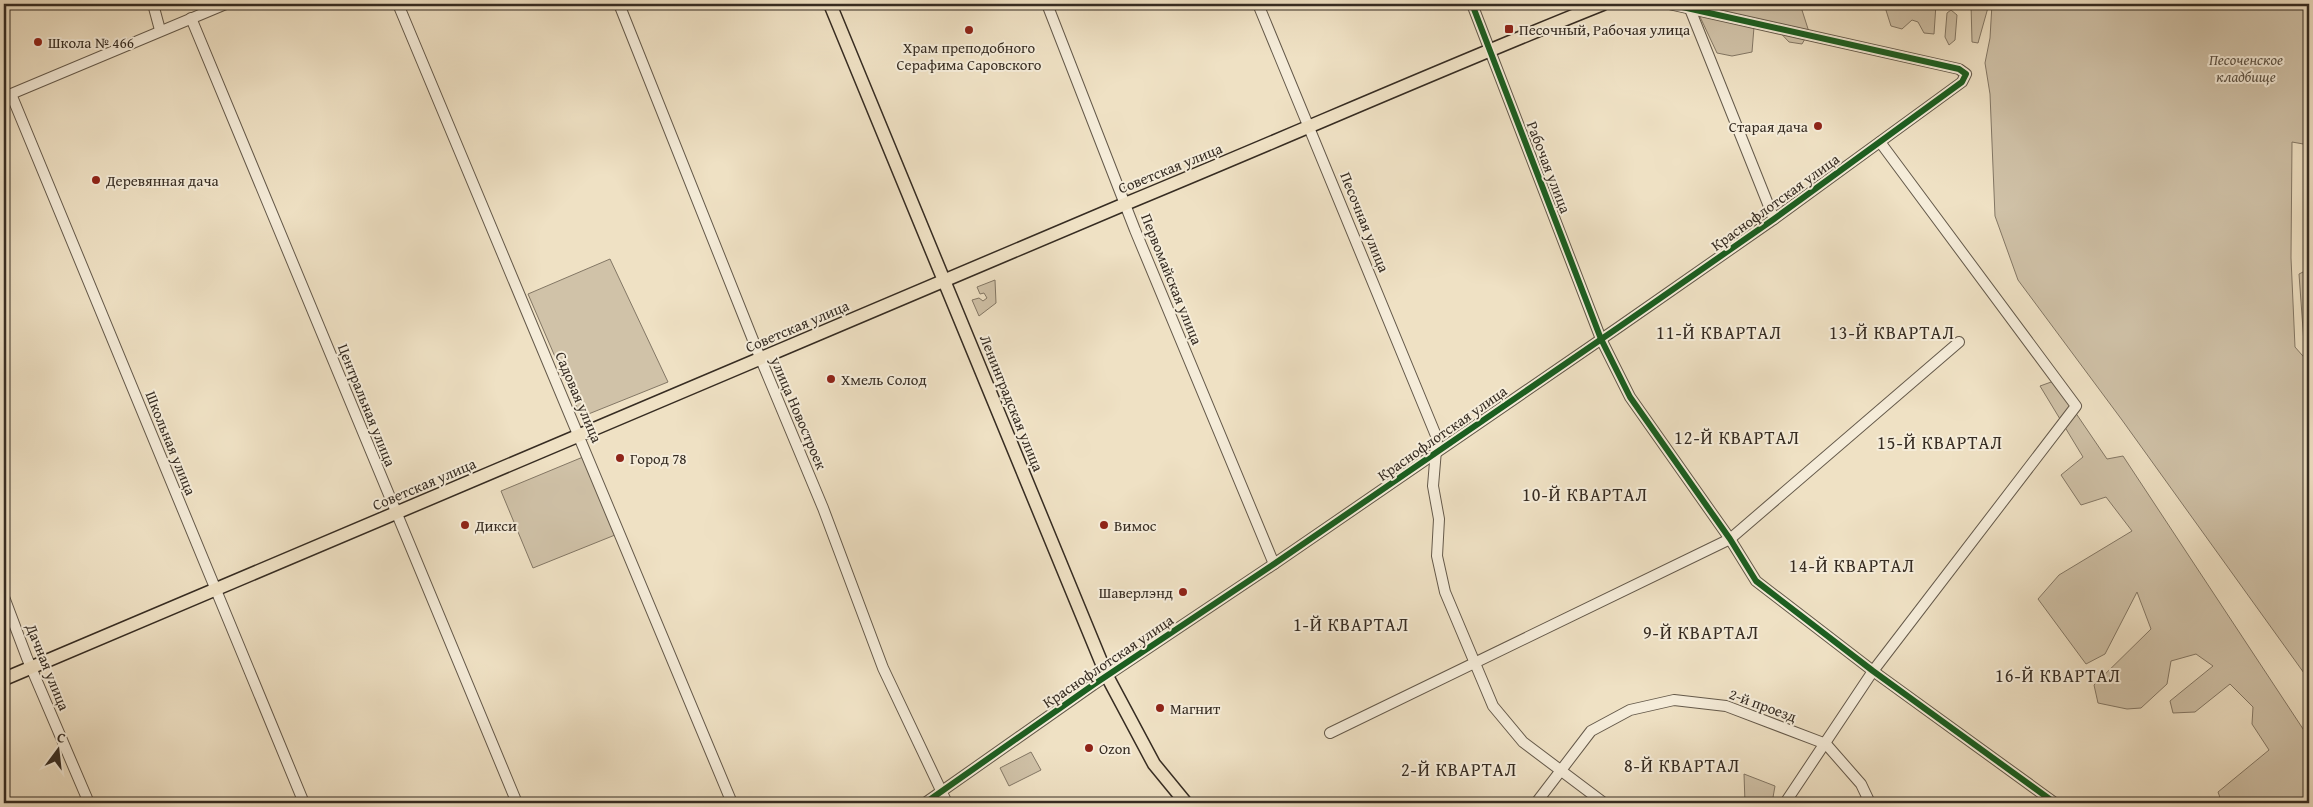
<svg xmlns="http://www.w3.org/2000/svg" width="2313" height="807" font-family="'Gentium Book Plus',serif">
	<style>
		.green { fill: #d0c2a8; stroke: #837765 }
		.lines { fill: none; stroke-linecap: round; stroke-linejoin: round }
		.minor-casing { stroke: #64594a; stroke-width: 12 }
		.major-casing { stroke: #362c22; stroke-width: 15 }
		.minor { stroke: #f5ecd9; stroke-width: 10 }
		.major { stroke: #efe1c4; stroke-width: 12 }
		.cycleway-casing { stroke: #f5ecd9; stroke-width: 9 }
		.cycleway { stroke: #1b5e20; stroke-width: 6 }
		.poi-dot { fill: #8f2418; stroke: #f5ecd9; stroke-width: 2 }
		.labels { text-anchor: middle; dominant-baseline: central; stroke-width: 4; stroke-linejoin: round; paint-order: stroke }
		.poi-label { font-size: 15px; fill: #362c22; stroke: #f5ecd9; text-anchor: start }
		.park-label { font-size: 15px; font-style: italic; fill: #5c5244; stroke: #f5ecd9 }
		.street-label { font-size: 15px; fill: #362c22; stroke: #f5ecd9 }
		.quarter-label { font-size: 18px; letter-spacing: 1px; fill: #362c22; stroke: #f5ecd9 }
	</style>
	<rect width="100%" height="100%" fill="#efe1c4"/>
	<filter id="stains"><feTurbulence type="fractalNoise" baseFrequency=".004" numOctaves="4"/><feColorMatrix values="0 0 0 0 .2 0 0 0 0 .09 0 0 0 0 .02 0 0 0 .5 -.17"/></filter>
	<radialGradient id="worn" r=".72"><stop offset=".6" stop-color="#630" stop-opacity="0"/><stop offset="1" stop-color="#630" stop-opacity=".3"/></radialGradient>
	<!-- green -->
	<g class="green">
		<path d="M 1694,4 L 1807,4 L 1801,7 L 1809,32 L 1802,44 L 1789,42 L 1773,25 L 1754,27 L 1752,52 L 1732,56 L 1717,53 Z"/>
		<path d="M 1884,4 L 1936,4 L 1934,34 L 1924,33 L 1918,22 L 1912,20 L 1902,29 L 1891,26 Z"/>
		<path d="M 1971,4 L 1989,4 L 1978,43 L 1972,42 Z"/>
		<path d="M 1992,4 L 2309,4 L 2309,145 L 2292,142 L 2291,258 L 2295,347 L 2309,363 L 2309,680 L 2122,420 L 2018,280 L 1995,216 L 1990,94 L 1985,63 L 1990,38 Z"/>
		<path d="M 1951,10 L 1957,15 L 1955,40 L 1949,45 L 1945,37 L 1947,13 Z"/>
		<path d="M 610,259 L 668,382 L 581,417 L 528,294 Z"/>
		<path d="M 2309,269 L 2309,350 L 2304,343 L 2299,274 Z"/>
		<path d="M 995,280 L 996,303 L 979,316 L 972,300 L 979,298 L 983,301 L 987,298 L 984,293 L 980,294 L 977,287 Z"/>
		<path d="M 2054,381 L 2107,459 L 2123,456 L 2309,738 L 2309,803 L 2222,803 L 2218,792 L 2269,750 L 2252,724 L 2253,707 L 2230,684 L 2195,712 L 2173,713 L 2170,701 L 2213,666 L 2196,654 L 2171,661 L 2167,684 L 2141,708 L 2127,709 L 2098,703 L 2094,685 L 2151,629 L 2137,592 L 2105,654 L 2086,664 L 2038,599 L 2059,575 L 2132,531 L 2106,497 L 2081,505 L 2061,475 L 2083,457 L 2040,386 Z"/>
		<path d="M 583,457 L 615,535 L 533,568 L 501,491 Z"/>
		<path d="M 1031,752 L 1041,770 L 1009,786 L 1000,768 Z"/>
		<path d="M 1744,774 L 1775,786 L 1772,803 L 1745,803 Z"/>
	</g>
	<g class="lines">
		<defs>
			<g id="minor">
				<path d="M 153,4 L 160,30"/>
				<path d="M 398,4 L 732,803"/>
				<path d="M 619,4 L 757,350 L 823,508 L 883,668 L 947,803"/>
				<path d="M 1047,4 L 1135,230 L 1274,564"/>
				<path d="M 1258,4 L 1437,438 L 1433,486 L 1439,519 L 1437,556 L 1445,592 L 1493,706 L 1523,742 L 1604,803"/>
				<path d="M 1472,4 L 1601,339 L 1630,397 L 1730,539 L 1756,581 L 1873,671 L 2055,803"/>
				<path d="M 1690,9 L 1774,219"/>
				<path d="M 191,18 L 517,803"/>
				<path d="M 11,94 L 304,803"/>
				<path d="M 4,97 L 226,4"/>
				<path d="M 4,597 L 27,658 L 89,803"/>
				<path d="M 1330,733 L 1730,539 L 1959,342"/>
				<path d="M 925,803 L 1093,685 L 1274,564 L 1619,327 L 1774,219 L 1962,82 L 1966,74 L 1959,69 L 1669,4"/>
				<path d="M 1536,803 L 1591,731 L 1630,710 L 1674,700 L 1726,706 L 1826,744 L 1861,784 L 1870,803"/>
				<path d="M 1785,803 L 1873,671 L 2076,406 L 1880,142"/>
			</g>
			<g id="major">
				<path d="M 830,4 L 1107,676 L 1154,764 L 1186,803"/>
				<path d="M 4,679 L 1125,204 C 1285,138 1443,68 1603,4"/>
			</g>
		</defs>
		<!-- minor casing -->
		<use href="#minor" class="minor-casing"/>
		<!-- major casing -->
		<use href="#major" class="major-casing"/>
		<!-- minor -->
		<use href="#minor" class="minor"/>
		<!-- major -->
		<use href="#major" class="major"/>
		<defs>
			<g id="cycleway">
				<path d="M 1472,4 L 1601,339 L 1630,397 L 1730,539 L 1756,581 L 1873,671 L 2055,803"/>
				<path d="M 925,803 L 1093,685 L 1274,564 L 1619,327 L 1774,219 L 1962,82 L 1966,74 L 1959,69 L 1669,4"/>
			</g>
		</defs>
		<!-- cycleway casing -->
		<use href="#cycleway" class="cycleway-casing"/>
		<!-- cycleway -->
		<use href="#cycleway" class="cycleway"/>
	</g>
	<!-- markers -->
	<g class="poi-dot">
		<rect x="1504" y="24" width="10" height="10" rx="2.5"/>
		<circle cx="969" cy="30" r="5"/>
		<circle cx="38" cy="42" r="5"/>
		<circle cx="1818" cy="126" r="5"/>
		<circle cx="96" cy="180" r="5"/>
		<circle cx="831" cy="379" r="5"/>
		<circle cx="620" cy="458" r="5"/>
		<circle cx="465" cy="525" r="5"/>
		<circle cx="1104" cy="525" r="5"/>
		<circle cx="1183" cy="592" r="5"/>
		<circle cx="1160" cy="708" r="5"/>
		<circle cx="1089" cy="748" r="5"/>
	</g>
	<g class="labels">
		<!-- poi labels -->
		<g class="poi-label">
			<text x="1519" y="29">Песочный, Рабочая улица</text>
			<text x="48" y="42">Школа № 466</text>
			<text x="969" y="47" text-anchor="middle">Храм преподобного<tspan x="969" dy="17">Серафима Саровского</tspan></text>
			<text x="1808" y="126" text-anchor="end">Старая дача</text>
			<text x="106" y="180">Деревянная дача</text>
			<text x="841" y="379">Хмель Солод</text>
			<text x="630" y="458">Город 78</text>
			<text x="475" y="525">Дикси</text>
			<text x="1114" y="525">Вимос</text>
			<text x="1173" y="592" text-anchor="end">Шаверлэнд</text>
			<text x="1170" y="708">Магнит</text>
			<text x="1099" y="748">Ozon</text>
		</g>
		<!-- park labels -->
		<g class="park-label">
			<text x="2246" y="59">Песоченское<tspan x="2246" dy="17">кладбище</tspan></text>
		</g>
		<!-- street labels -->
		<g class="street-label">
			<text transform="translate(1549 167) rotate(69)">Рабочая улица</text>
			<text transform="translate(1170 168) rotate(-22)">Советская улица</text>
			<text transform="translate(1775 202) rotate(-36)">Краснофлотская улица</text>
			<text transform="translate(1365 222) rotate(68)">Песочная улица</text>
			<text transform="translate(1172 279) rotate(68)">Первомайская улица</text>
			<text transform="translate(797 326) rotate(-23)">Советская улица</text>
			<text transform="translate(579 397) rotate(67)">Садовая улица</text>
			<text transform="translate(1012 403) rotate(68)">Ленинградская улица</text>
			<text transform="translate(367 405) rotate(68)">Центральная улица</text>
			<text transform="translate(799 413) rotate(67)">улица Новостроек</text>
			<text transform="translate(1442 433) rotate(-35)">Краснофлотская улица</text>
			<text transform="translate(171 443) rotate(68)">Школьная улица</text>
			<text transform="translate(424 484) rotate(-23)">Советская улица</text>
			<text transform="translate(1108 661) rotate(-34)">Краснофлотская улица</text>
			<text transform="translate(48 667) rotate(68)">Дачная улица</text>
			<text transform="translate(1763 705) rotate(20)">2-й проезд</text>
		</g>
		<!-- quarter labels -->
		<g class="quarter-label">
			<text x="1719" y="332">11-Й КВАРТАЛ</text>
			<text x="1892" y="332">13-Й КВАРТАЛ</text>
			<text x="1737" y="437">12-Й КВАРТАЛ</text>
			<text x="1940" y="442">15-Й КВАРТАЛ</text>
			<text x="1585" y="494">10-Й КВАРТАЛ</text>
			<text x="1852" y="565">14-Й КВАРТАЛ</text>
			<text x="1351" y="624">1-Й КВАРТАЛ</text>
			<text x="1701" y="632">9-Й КВАРТАЛ</text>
			<text x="2058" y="675">16-Й КВАРТАЛ</text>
			<text x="1682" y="765">8-Й КВАРТАЛ</text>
			<text x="1459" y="769">2-Й КВАРТАЛ</text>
		</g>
	</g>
	<!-- margin -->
	<rect width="2313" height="807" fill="none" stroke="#efe1c4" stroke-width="20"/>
	<rect x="5" y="5" width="2303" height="797" fill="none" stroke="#362c22" stroke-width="2.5"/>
	<rect x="10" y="10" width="2293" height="787" fill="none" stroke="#362c22"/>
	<!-- north arrow -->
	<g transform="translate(58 750) rotate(15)" stroke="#f5ecd9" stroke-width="4" paint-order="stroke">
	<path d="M0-4L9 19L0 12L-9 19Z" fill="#362c22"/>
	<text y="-8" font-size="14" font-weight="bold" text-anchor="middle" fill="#362c22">С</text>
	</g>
	<rect width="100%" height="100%" filter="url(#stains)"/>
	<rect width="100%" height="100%" fill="url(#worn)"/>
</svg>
